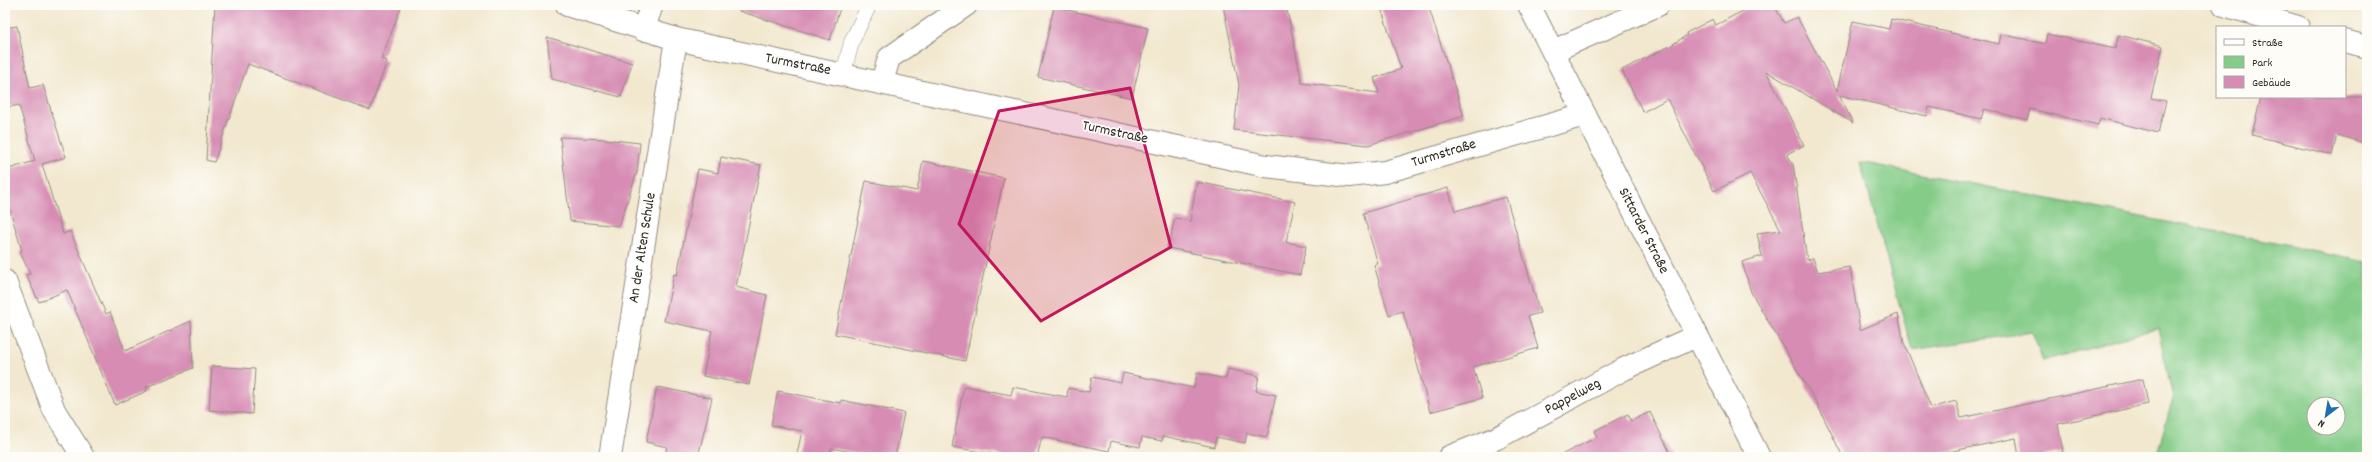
<svg xmlns="http://www.w3.org/2000/svg" width="2372" height="462" font-family="Dekko,sans-serif">
	<style>
		.green { fill: #85cc88; stroke: #587c5a; fill-rule: evenodd }
		.building { fill: #d78cb4 }
		.lines { fill: none; stroke-linecap: round; stroke-linejoin: round }
		.lane-casing { stroke: #8e8a7d; stroke-width: 16 }
		.street-casing { stroke: #8e8a7d; stroke-width: 24 }
		.secondary-casing { stroke: #8e8a7d; stroke-width: 24 }
		.lane { stroke: #fff; stroke-width: 15 }
		.street { stroke: #fff; stroke-width: 22 }
		.secondary { stroke: #fff; stroke-width: 22 }
		.marked { fill: #c2185b; fill-opacity: 0.2; stroke: #c2185b; stroke-width: 3; stroke-linejoin: round }
		.labels { text-anchor: middle; dominant-baseline: central; stroke-width: 3.5; stroke-linejoin: round; paint-order: stroke }
		.street-label { font-size: 15px; fill: #2b2b2b; stroke: #fdfcf7 }
	</style>
	<rect width="100%" height="100%" fill="#fdfcf7"/>
	<filter id="ink" filterUnits="userSpaceOnUse"><feTurbulence type="fractalNoise" baseFrequency=".025" numOctaves="2"/><feDisplacementMap in="SourceGraphic" scale="8" xChannelSelector="R" yChannelSelector="G"/><feConvolveMatrix kernelMatrix="1 2 1 2 8 2 1 2 1" color-interpolation-filters="sRGB"/></filter>
	<filter id="wash" filterUnits="userSpaceOnUse"><feTurbulence type="fractalNoise" baseFrequency=".012" numOctaves="4" result="noise"/><feDisplacementMap in="SourceGraphic" scale="16" xChannelSelector="R" yChannelSelector="G"/><feGaussianBlur stdDeviation="0.9" result="paint"/><feColorMatrix in="noise" values="0 0 0 0 0 0 0 0 0 0 0 0 0 0 0 0 0 1.4 0 .05"/><feComposite in="paint" operator="in"/></filter>
	<g filter="url(#wash)">
		<rect width="100%" height="100%" fill="#f2e8cf"/>
		<!-- green -->
		<path class="green" d="M 1860,162 L 2367,261 L 2367,457 L 2156,457 L 2173,398 L 2158,328 L 2043,361 L 2032,332 L 1912,350 ZM 2314,404 L 2338,404 L 2338,428 L 2314,428 Z"/>
		<g id="blocks">
			<!-- building -->
			<g class="building">
				<path d="M 215,5 L 402,5 L 381,59 L 387,61 L 370,110 L 248,64 L 214,162 L 206,160 Z"/>
				<path d="M 740,5 L 841,5 L 830,40 L 739,11 Z"/>
				<path d="M 1223,5 L 1286,5 L 1302,83 L 1379,93 L 1374,78 L 1401,69 L 1380,5 L 1428,5 L 1464,116 L 1368,145 L 1234,130 L 1239,85 Z"/>
				<path d="M 1754,5 L 1774,5 L 1784,23 L 1797,17 L 1837,91 L 1853,21 L 1889,29 L 1891,19 L 1999,44 L 2001,34 L 2045,44 L 2047,34 L 2115,49 L 2119,35 L 2163,46 L 2151,98 L 2166,101 L 2158,133 L 2100,118 L 2098,125 L 2030,109 L 2027,120 L 1984,109 L 1981,119 L 1929,107 L 1927,116 L 1839,95 L 1853,123 L 1766,71 L 1804,145 L 1787,154 L 1793,164 L 1807,260 L 1813,258 L 1818,272 L 1850,267 L 1860,330 L 1898,314 L 1904,343 L 1931,408 L 1956,401 L 1961,418 L 2143,379 L 2148,404 L 2058,424 L 2063,452 L 2039,457 L 2019,457 L 2016,438 L 1924,457 L 1843,457 L 1817,404 L 1751,292 L 1742,262 L 1762,256 L 1757,233 L 1781,230 L 1750,173 L 1714,191 L 1667,99 L 1643,112 L 1622,70 L 1670,46 L 1687,35 L 1686,33 L 1713,19 L 1716,25 Z"/>
				<path d="M 1054,7 L 1148,28 L 1132,98 L 1038,77 Z"/>
				<path d="M 17,26 L 30,88 L 43,85 L 66,157 L 42,164 L 63,234 L 70,231 L 106,314 L 110,312 L 125,351 L 191,321 L 193,368 L 146,387 L 147,391 L 115,405 L 67,290 L 39,302 L 26,275 L 30,274 L 20,252 L 22,251 L 5,193 L 5,170 L 35,161 L 19,105 L 5,108 L 5,28 Z"/>
				<path d="M 547,37 L 632,63 L 621,97 L 552,79 Z"/>
				<path d="M 2261,97 L 2367,97 L 2367,144 L 2337,135 L 2332,155 L 2252,135 Z"/>
				<path d="M 560,137 L 604,139 L 640,143 L 637,172 L 619,226 L 570,221 Z"/>
				<path d="M 721,157 L 761,165 L 736,287 L 767,295 L 749,385 L 703,376 L 712,331 L 664,321 L 674,274 L 677,275 L 698,169 L 718,173 Z"/>
				<path d="M 923,161 L 1004,178 L 965,361 L 835,334 L 866,181 L 917,191 Z"/>
				<path d="M 1197,182 L 1295,202 L 1286,242 L 1306,246 L 1300,275 L 1168,248 L 1175,218 L 1190,221 Z"/>
				<path d="M 1448,188 L 1455,211 L 1506,197 L 1540,313 L 1528,316 L 1538,348 L 1473,367 L 1482,398 L 1430,412 L 1403,311 L 1389,315 L 1374,265 L 1378,264 L 1363,213 Z"/>
				<path d="M 212,366 L 255,369 L 252,414 L 209,410 Z"/>
				<path d="M 1228,369 L 1259,376 L 1256,391 L 1276,395 L 1267,437 L 1247,433 L 1245,443 L 1216,437 L 1214,447 L 1163,436 L 1162,441 L 1142,437 L 1140,447 L 1111,441 L 1109,451 L 1042,437 L 1037,457 L 1011,457 L 952,447 L 964,386 L 1011,395 L 1013,387 L 1067,397 L 1068,388 L 1089,392 L 1092,377 L 1121,383 L 1123,373 L 1194,388 L 1197,373 L 1226,379 Z"/>
				<path d="M 657,387 L 712,398 L 698,457 L 665,457 L 667,447 L 646,442 Z"/>
				<path d="M 778,391 L 841,403 L 841,400 L 904,413 L 895,457 L 878,457 L 831,448 L 829,457 L 812,457 L 797,454 L 802,431 L 771,425 Z"/>
				<path d="M 1650,412 L 1672,457 L 1557,457 L 1597,437 L 1594,431 L 1628,414 L 1631,421 Z"/>
			</g>
		</g>
	</g>
	<g filter="url(#ink)">
		<use href="#blocks" fill-opacity="0" stroke="#8e8a7d" stroke-width="1"/>
		<g class="lines">
			<defs>
				<path id="lane" d="M 843,74 L 852,41 L 869,5"/>
				<g id="street">
					<path d="M 567,5 L 676,39 L 1266,166 L 1349,176 L 1385,172 L 1585,115"/>
					<path d="M 643,30 L 652,5"/>
					<path d="M 882,82 L 889,58 L 966,5"/>
					<path d="M 5,281 L 54,410 L 83,457"/>
					<path d="M 610,457 L 676,39"/>
					<path d="M 1449,457 L 1497,438 L 1624,369 L 1696,336"/>
				</g>
				<g id="secondary">
					<path d="M 1529,5 L 1759,457"/>
					<path d="M 2224,5 L 2298,27"/>
					<path d="M 2345,41 L 2367,47"/>
					<path d="M 1553,51 L 1658,5"/>
				</g>
			</defs>
			<!-- lane casing -->
			<use href="#lane" class="lane-casing"/>
			<!-- street casing -->
			<use href="#street" class="street-casing"/>
			<!-- secondary casing -->
			<use href="#secondary" class="secondary-casing"/>
			<!-- lane -->
			<use href="#lane" class="lane"/>
			<!-- street -->
			<use href="#street" class="street"/>
			<!-- secondary -->
			<use href="#secondary" class="secondary"/>
		</g>
	</g>
	<!-- marked area -->
	<path class="marked" d="M 1130,88 L 1171,247 L 1041,321 L 959,224 L 999,111 Z"/>
	<g class="labels">
		<!-- street labels -->
		<g class="street-label">
			<text transform="translate(798 65) rotate(11)">Turmstraße</text>
			<text transform="translate(1115 133) rotate(12)">Turmstraße</text>
			<text transform="translate(1444 154) rotate(-17)">Turmstraße</text>
			<text transform="translate(1643 231) rotate(63)">Sittarder Straße</text>
			<text transform="translate(643 248) rotate(-81)">An der Alten Schule</text>
			<text transform="translate(1573 397) rotate(-28)">Pappelweg</text>
		</g>
	</g>
	<!-- margin -->
	<rect width="2372" height="462" fill="none" stroke="#fdfcf7" stroke-width="20"/>
	<!-- legend -->
	<rect x="2216" y="26" width="130" height="72" fill="#fdfcf7" stroke="#a9a8a5"/>
	<rect x="2224" y="39" width="20" height="6" fill="#ffffff" stroke="#a9a8a5"/>
	<text x="2252" y="46" font-size="12" fill="#2b2b2b">Straße</text>
	<rect x="2224" y="56" width="20" height="12" fill="#85cc88" stroke="#a9a8a5"/>
	<text x="2252" y="66" font-size="12" fill="#2b2b2b">Park</text>
	<rect x="2224" y="76" width="20" height="12" fill="#d78cb4" stroke="#a9a8a5"/>
	<text x="2252" y="86" font-size="12" fill="#2b2b2b">Gebäude</text>
	<!-- north arrow -->
	<g transform="translate(2326 416) rotate(211)"><circle r="19" fill="#fdfcf7" stroke="#a9a8a5"/>
	<path d="M0-3L7 15L0 10L-7 15Z" fill="#1f6fb2"/>
	<text y="-6" font-size="11" font-weight="bold" text-anchor="middle" fill="#2b2b2b">N</text>
	</g>
</svg>
